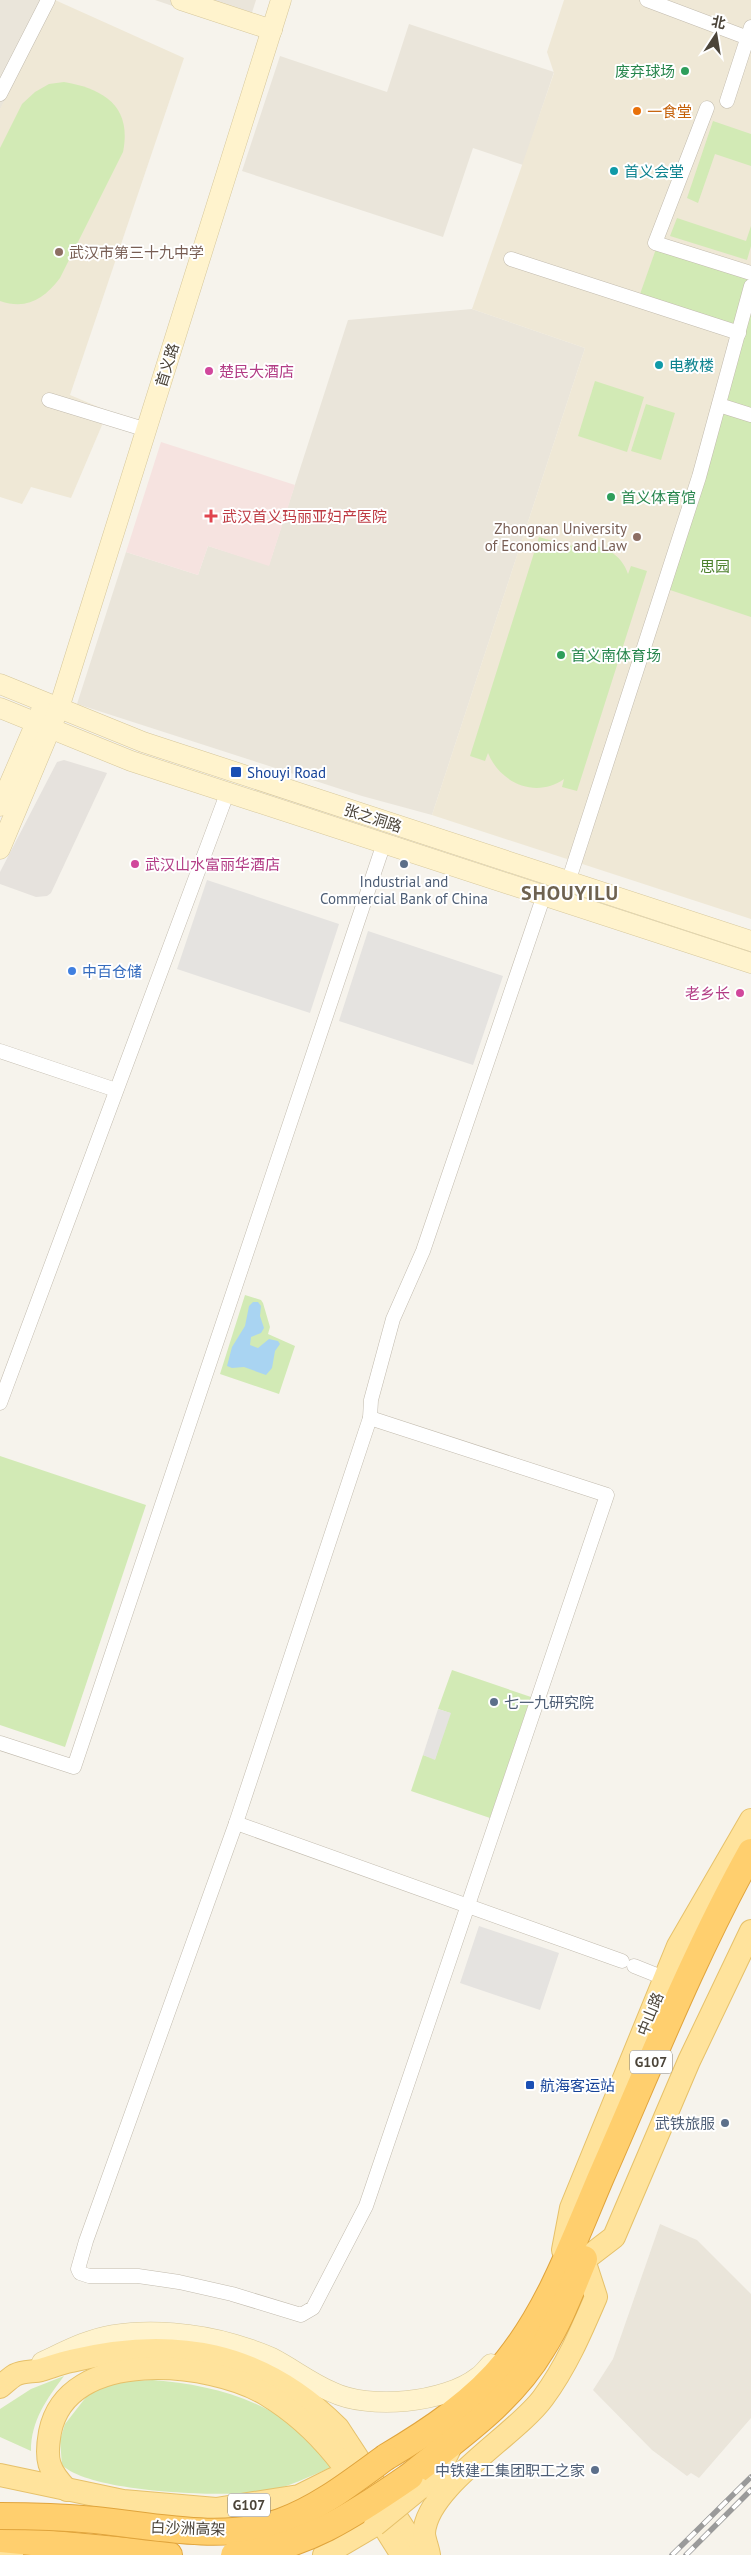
<svg xmlns="http://www.w3.org/2000/svg" width="751" height="2555" font-family="'PT Sans','Noto Sans SC',sans-serif">
	<style>
		.residential { fill: #eae5da }
		.industrial { fill: #e6e2dd }
		.education { fill: #efe8d6 }
		.medical { fill: #f6e3e0 }
		.green { fill: #d2eab5 }
		.parking { fill: #e5e3e0 }
		.water { fill: #a9d4f2 }
		.lines { fill: none; stroke-linecap: round; stroke-linejoin: round }
		.street-casing { stroke: #c2bbae; stroke-width: 15 }
		.secondary-casing { stroke: #d6c79b; stroke-width: 21 }
		.primary-casing { stroke: #e6c16a; stroke-width: 24 }
		.highway-casing { stroke: #e0a43c; stroke-width: 28 }
		.street { stroke: #fff; stroke-width: 14 }
		.secondary { stroke: #fff3cd; stroke-width: 20 }
		.primary { stroke: #ffe39c; stroke-width: 22 }
		.highway { stroke: #ffcf6e; stroke-width: 26 }
		.rail-casing { stroke: #9a9a9a; stroke-width: 5.5 }
		.rail { stroke: #fff; stroke-width: 4; stroke-dasharray: 11; stroke-linecap: butt }
		.primary-bridge-casing { stroke: #e6c16a; stroke-width: 24; stroke-linecap: butt }
		.highway-bridge-casing { stroke: #e0a43c; stroke-width: 28; stroke-linecap: butt }
		.primary-bridge { stroke: #ffe39c; stroke-width: 22 }
		.highway-bridge { stroke: #ffcf6e; stroke-width: 26 }
		.leisure-dot { fill: #2e9e5b; stroke: #fff; stroke-width: 2 }
		.food-dot { fill: #e8710a; stroke: #fff; stroke-width: 2 }
		.culture-dot { fill: #0f9aa8; stroke: #fff; stroke-width: 2 }
		.education-dot { fill: #8d6e63; stroke: #fff; stroke-width: 2 }
		.hotel-dot { fill: #d1479c; stroke: #fff; stroke-width: 2 }
		.health-dot { fill: #e0444e; stroke: #fff; stroke-width: 2 }
		.transit-dot { fill: #1a4fb4; stroke: #fff; stroke-width: 2 }
		.service-dot { fill: #5c6f8a; stroke: #fff; stroke-width: 2 }
		.shop-dot { fill: #3f7fe0; stroke: #fff; stroke-width: 2 }
		.labels { text-anchor: middle; dominant-baseline: central; stroke-width: 4; stroke-linejoin: round; paint-order: stroke }
		.shield { fill: #fff; stroke: #817c74; stroke-width: 1 }
		.shield-label { font-size: 14px; font-weight: bold; fill: #4b4439 }
		.leisure-label { font-size: 15px; fill: #27864d; stroke: #fff; text-anchor: start }
		.food-label { font-size: 15px; fill: #c56008; stroke: #fff; text-anchor: start }
		.culture-label { font-size: 15px; fill: #0d838f; stroke: #fff; text-anchor: start }
		.education-label { font-size: 15px; fill: #785e54; stroke: #fff; text-anchor: start }
		.street-label { font-size: 15px; fill: #4b4439; stroke: #fff }
		.hotel-label { font-size: 15px; fill: #b23c85; stroke: #fff; text-anchor: start }
		.health-label { font-size: 15px; fill: #be3a42; stroke: #fff; text-anchor: start }
		.park-label { font-size: 15px; fill: #4a7f2a; stroke: #fff }
		.transit-label { font-size: 15px; fill: #164399; stroke: #fff; text-anchor: start }
		.service-label { font-size: 15px; fill: #4e5e75; stroke: #fff; text-anchor: end }
		.shop-label { font-size: 15px; fill: #366cbe; stroke: #fff; text-anchor: start }
		.district-label { font-size: 20px; font-weight: bold; letter-spacing: 1px; fill: #6e6250; stroke: #fff }
	</style>
	<rect width="100%" height="100%" fill="#f6f3ec"/>
	<!-- residential -->
	<g class="residential">
		<path d="M 0,0 L 55,0 L 0,110 Z"/>
		<path d="M 155,0 L 256,0 L 246,31 Z"/>
		<path d="M 409,24 L 554,72 L 523,165 L 473,148 L 443,237 L 242,171 L 280,56 L 387,92 Z"/>
		<path d="M 472,309 L 585,348 L 432,815 L 362,796 L 77,704 L 126,552 L 198,575 L 208,546 L 269,565 L 348,320 Z"/>
		<path d="M 660,2224 L 697,2240 L 751,2294 L 751,2418 L 699,2478 L 691,2473 L 687,2476 L 652,2450 L 593,2390 L 613,2359 Z"/>
	</g>
	<!-- industrial -->
	<path class="industrial" d="M 64,760 L 107,773 L 51,893 L 47,896 L 36,897 L 0,884 L 0,872 L 57,762 Z"/>
	<!-- education -->
	<g class="education">
		<path d="M 55,0 L 184,58 L 70,395 L 108,411 L 71,498 L 31,487 L 22,504 L 0,497 L 0,109 Z"/>
		<path d="M 564,0 L 751,0 L 751,919 L 432,815 L 585,348 L 472,309 L 554,73 L 547,52 Z"/>
	</g>
	<!-- medical -->
	<path class="medical" d="M 161,442 L 295,485 L 269,566 L 208,546 L 198,575 L 126,552 Z"/>
	<!-- green -->
	<g class="green">
		<path d="M 64,82 C 105,89 132,107 123,152 L 60,278 C 44,299 27,310 0,301 L 0,148 L 22,104 L 35,92 L 49,84 Z"/>
		<path d="M 713,121 L 751,134 L 751,166 L 715,154 L 698,203 L 687,198 Z"/>
		<path d="M 677,218 L 746,241 L 751,226 L 751,246 L 747,260 L 670,236 Z"/>
		<path d="M 657,246 L 750,276 L 734,329 L 639,297 Z"/>
		<path d="M 751,311 L 751,617 L 670,590 Z"/>
		<path d="M 595,381 L 644,397 L 627,452 L 578,436 Z"/>
		<path d="M 646,404 L 675,413 L 661,460 L 631,451 Z"/>
		<path d="M 539,537 L 556,542 L 554,552 C 579,538 618,543 628,574 L 631,566 L 647,571 L 577,791 L 562,787 L 564,779 C 536,799 500,783 488,753 L 485,761 L 470,756 Z"/>
		<path d="M 245,1295 L 261,1300 L 263,1303 L 270,1327 L 268,1334 L 295,1346 L 279,1394 L 220,1374 Z"/>
		<path d="M 0,1456 L 146,1505 L 65,1747 L 0,1725 Z"/>
		<path d="M 452,1670 L 531,1697 L 490,1818 L 411,1791 L 423,1755 L 435,1759 L 450,1713 L 438,1709 Z"/>
		<path d="M 64,2376 C 47,2399 31,2420 31,2451 L 0,2437 L 0,2409 L 31,2389 Z"/>
		<path d="M 153,2380 C 207,2384 269,2399 309,2440 C 317,2448 324,2458 332,2467 C 310,2476 287,2488 263,2492 C 223,2497 91,2493 62,2465 L 60,2440 L 65,2424 L 90,2392 L 123,2381 Z"/>
	</g>
	<!-- parking -->
	<g class="parking">
		<path d="M 207,880 L 339,924 L 310,1013 L 177,969 Z"/>
		<path d="M 368,931 L 503,976 L 473,1065 L 339,1021 Z"/>
		<path d="M 438,1709 L 451,1713 L 435,1760 L 423,1755 Z"/>
		<path d="M 479,1926 L 559,1953 L 540,2010 L 460,1983 Z"/>
	</g>
	<!-- water -->
	<path class="water" d="M 253,1302 L 258,1302 L 261,1306 L 260,1316 L 264,1328 L 261,1333 L 251,1337 L 250,1345 L 258,1348 L 269,1339 L 278,1341 L 280,1344 L 275,1351 L 272,1368 L 266,1375 L 244,1367 L 232,1368 L 227,1366 L 232,1347 L 245,1326 L 249,1306 Z"/>
	<g class="lines">
		<defs>
			<g id="street">
				<path d="M 647,0 L 748,38"/>
				<path d="M 0,94 L 48,0"/>
				<path d="M 727,101 L 751,27"/>
				<path d="M 707,108 L 655,243 L 751,273"/>
				<path d="M 511,259 L 739,333"/>
				<path d="M 49,400 L 147,430"/>
				<path d="M 719,405 L 751,415"/>
				<path d="M 544,895 L 423,1251 L 393,1319 L 371,1400 L 370,1418 L 236,1823 L 622,1961"/>
				<path d="M 562,901 L 699,477 L 751,286"/>
				<path d="M 0,1051 L 116,1090"/>
				<path d="M 0,1403 L 228,791"/>
				<path d="M 0,1743 L 74,1767 L 384,843"/>
				<path d="M 236,1823 L 86,2241 L 78,2269 L 80,2273 L 89,2276 L 138,2276 L 179,2282 L 232,2294 L 301,2315 L 313,2308 L 366,2206 L 607,1495 L 370,1418"/>
				<path d="M 634,1966 L 664,1978"/>
			</g>
			<g id="secondary">
				<path d="M 181,0 L 272,30"/>
				<path d="M 0,684 L 143,742 L 751,941"/>
				<path d="M 0,708 L 131,761 L 751,963"/>
				<path d="M 0,806 L 41,711"/>
				<path d="M 0,849 L 59,708 L 281,0"/>
				<path d="M 42,2362 C 64,2352 88,2339 113,2335 C 151,2329 196,2333 233,2344 C 246,2348 260,2352 272,2358 C 293,2369 311,2383 332,2392 C 369,2410 445,2403 478,2377 C 483,2374 487,2368 491,2364"/>
			</g>
			<g id="primary">
				<path d="M 563,2250 L 571,2208 L 678,1946 L 751,1820"/>
				<path d="M 0,2387 C 5,2383 10,2378 15,2375 C 23,2371 33,2372 41,2370 C 51,2367 61,2363 71,2361 C 173,2336 261,2351 338,2428 L 421,2555"/>
				<path d="M 0,2475 L 123,2501 L 216,2509 L 299,2496 L 333,2479"/>
				<path d="M 419,2489 L 441,2467 L 451,2446"/>
				<path d="M 67,2490 C 48,2470 45,2460 50,2432 C 67,2346 211,2361 267,2395 C 333,2435 362,2493 402,2555"/>
				<path d="M 0,2553 L 12,2555"/>
				<path d="M 324,2555 L 375,2525"/>
				<path d="M 429,2555 C 428,2548 424,2539 424,2533 C 427,2486 516,2435 543,2398 C 566,2367 581,2332 596,2297 L 584,2260 L 614,2237 L 689,2061 L 751,1931"/>
			</g>
			<g id="highway">
				<path d="M 386,2457 C 430,2431 475,2401 507,2361 C 550,2308 574,2240 601,2177 C 649,2068 693,1956 751,1852"/>
				<path d="M 410,2476 C 457,2438 511,2402 542,2349 C 560,2321 571,2290 584,2259"/>
				<path d="M 0,2539 L 169,2555"/>
			</g>
		</defs>
		<!-- street casing -->
		<use href="#street" class="street-casing"/>
		<!-- secondary casing -->
		<use href="#secondary" class="secondary-casing"/>
		<!-- primary casing -->
		<use href="#primary" class="primary-casing"/>
		<!-- highway casing -->
		<use href="#highway" class="highway-casing"/>
		<!-- street -->
		<use href="#street" class="street"/>
		<!-- secondary -->
		<use href="#secondary" class="secondary"/>
		<!-- primary -->
		<use href="#primary" class="primary"/>
		<!-- highway -->
		<use href="#highway" class="highway"/>
		<defs>
			<g id="rail">
				<path d="M 672,2555 L 751,2477"/>
				<path d="M 686,2555 L 751,2490"/>
			</g>
		</defs>
		<!-- rail casing -->
		<use href="#rail" class="rail-casing"/>
		<!-- rail -->
		<use href="#rail" class="rail"/>
		<defs>
			<path id="primary-bridge" d="M 375,2525 L 419,2489"/>
			<g id="highway-bridge">
				<path d="M 0,2516 C 32,2516 63,2517 95,2520 C 154,2526 222,2542 280,2522 C 319,2508 353,2481 386,2457"/>
				<path d="M 234,2555 C 302,2550 355,2514 410,2476"/>
			</g>
		</defs>
		<!-- primary-bridge casing -->
		<use href="#primary-bridge" class="primary-bridge-casing"/>
		<!-- highway-bridge casing -->
		<use href="#highway-bridge" class="highway-bridge-casing"/>
		<!-- primary-bridge -->
		<use href="#primary-bridge" class="primary-bridge"/>
		<!-- highway-bridge -->
		<use href="#highway-bridge" class="highway-bridge"/>
	</g>
	<!-- markers -->
	<g class="leisure-dot">
		<circle cx="685" cy="71" r="5"/>
		<circle cx="611" cy="497" r="5"/>
		<circle cx="561" cy="655" r="5"/>
	</g>
	<circle class="food-dot" cx="637" cy="111" r="5"/>
	<g class="culture-dot">
		<circle cx="614" cy="171" r="5"/>
		<circle cx="659" cy="365" r="5"/>
	</g>
	<g class="education-dot">
		<circle cx="59" cy="252" r="5"/>
		<circle cx="637" cy="537" r="5"/>
	</g>
	<g class="hotel-dot">
		<circle cx="209" cy="371" r="5"/>
		<circle cx="135" cy="864" r="5"/>
		<circle cx="740" cy="993" r="5"/>
	</g>
	<path class="health-dot" d="M208.5 508.5h5v5h5v5h-5v5h-5v-5h-5v-5h5z"/>
	<g class="transit-dot">
		<rect x="230" y="766" width="12" height="12" rx="2.5"/>
		<rect x="525" y="2080" width="10" height="10" rx="2.5"/>
	</g>
	<g class="service-dot">
		<circle cx="404" cy="864" r="5"/>
		<circle cx="494" cy="1702" r="5"/>
		<circle cx="725" cy="2123" r="5"/>
		<circle cx="595" cy="2470" r="5"/>
	</g>
	<circle class="shop-dot" cx="72" cy="971" r="5"/>
	<g class="labels">
		<!-- shield labels -->
		<g class="shield">
			<rect x="630" y="2050.5" width="42" height="23" rx="4"/>
			<rect x="228" y="2493.5" width="42" height="23" rx="4"/>
		</g>
		<g class="shield-label">
			<text x="651" y="2062">G107</text>
			<text x="249" y="2505">G107</text>
		</g>
		<!-- leisure labels -->
		<g class="leisure-label">
			<text x="675" y="71" text-anchor="end">废弃球场</text>
			<text x="621" y="497">首义体育馆</text>
			<text x="571" y="655">首义南体育场</text>
		</g>
		<!-- food labels -->
		<g class="food-label">
			<text x="647" y="111">一食堂</text>
		</g>
		<!-- culture labels -->
		<g class="culture-label">
			<text x="624" y="171">首义会堂</text>
			<text x="669" y="365">电教楼</text>
		</g>
		<!-- education labels -->
		<g class="education-label">
			<text x="69" y="252">武汉市第三十九中学</text>
			<text x="627" y="528" text-anchor="end">Zhongnan University<tspan x="627" dy="17">of Economics and Law</tspan></text>
		</g>
		<!-- street labels -->
		<g class="street-label">
			<text transform="translate(167 365) rotate(-73)">首义路</text>
			<text transform="translate(373 818) rotate(18)">张之洞路</text>
			<text transform="translate(650 2014) rotate(-68)">中山路</text>
			<text transform="translate(188 2528) rotate(2)">白沙洲高架</text>
		</g>
		<!-- hotel labels -->
		<g class="hotel-label">
			<text x="219" y="371">楚民大酒店</text>
			<text x="145" y="864">武汉山水富丽华酒店</text>
			<text x="730" y="993" text-anchor="end">老乡长</text>
		</g>
		<!-- health labels -->
		<g class="health-label">
			<text x="222" y="516">武汉首义玛丽亚妇产医院</text>
		</g>
		<!-- park labels -->
		<g class="park-label">
			<text x="715" y="566">思园</text>
		</g>
		<!-- transit labels -->
		<g class="transit-label">
			<text x="247" y="772">Shouyi Road</text>
			<text x="540" y="2085">航海客运站</text>
		</g>
		<!-- service labels -->
		<g class="service-label">
			<text x="404" y="881" text-anchor="middle">Industrial and<tspan x="404" dy="17">Commercial Bank of China</tspan></text>
			<text x="504" y="1702" text-anchor="start">七一九研究院</text>
			<text x="715" y="2123">武铁旅服</text>
			<text x="585" y="2470">中铁建工集团职工之家</text>
		</g>
		<!-- shop labels -->
		<g class="shop-label">
			<text x="82" y="971">中百仓储</text>
		</g>
		<!-- district labels -->
		<g class="district-label">
			<text x="570" y="893">SHOUYILU</text>
		</g>
	</g>
	<!-- north arrow -->
	<g transform="translate(716 35) rotate(12)" stroke="#ffffff" stroke-width="4" paint-order="stroke">
	<path d="M0-4L9 19L0 12L-9 19Z" fill="#4b4439"/>
	<text y="-8" font-size="14" font-weight="bold" text-anchor="middle" fill="#4b4439">北</text>
	</g>
</svg>
